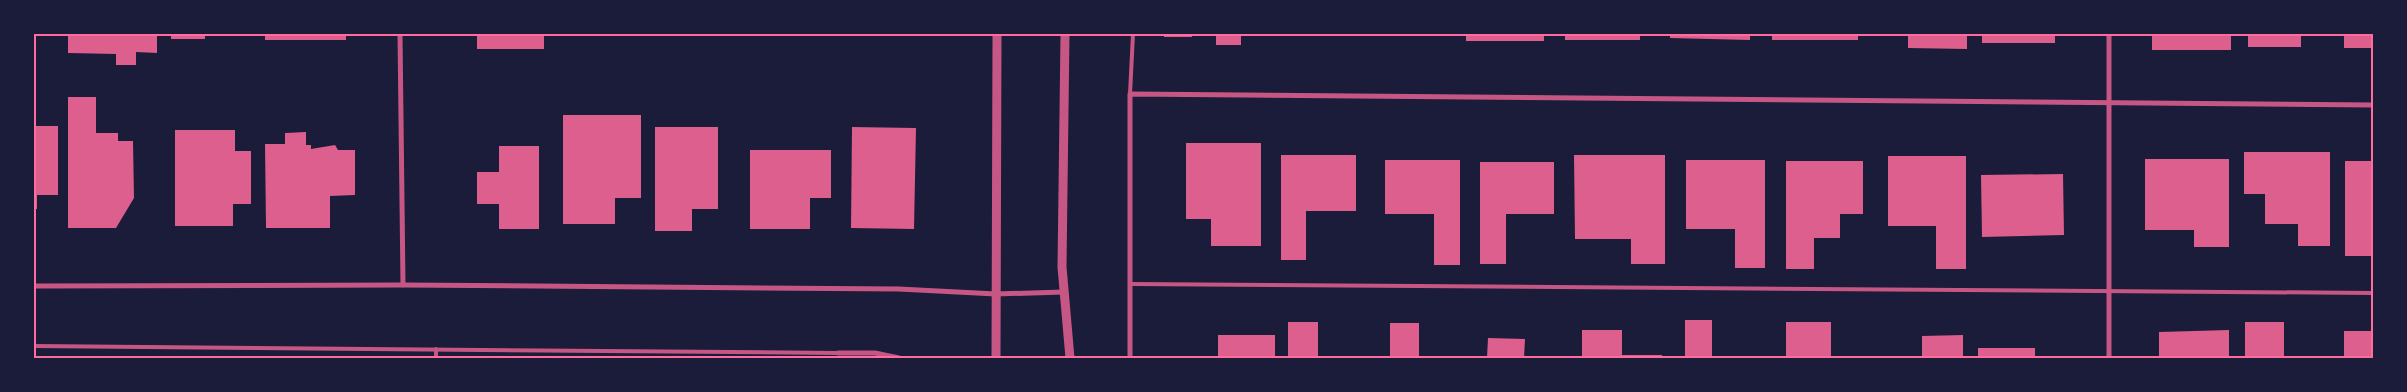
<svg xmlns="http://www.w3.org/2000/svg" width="2407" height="392" font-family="'Asap Condensed',sans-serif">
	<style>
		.building { fill: #dd5f8e }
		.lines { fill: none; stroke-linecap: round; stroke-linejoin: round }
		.service { stroke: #c65784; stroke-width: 4 }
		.minor { stroke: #c65784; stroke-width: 5 }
		.tertiary { stroke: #c65784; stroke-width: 9 }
		.neatline { fill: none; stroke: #ff6b9d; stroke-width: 2 }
	</style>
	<rect width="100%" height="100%" fill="#1b1b3a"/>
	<!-- building -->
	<g class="building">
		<path d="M 68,34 L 157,34 L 157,53 L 136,52 L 136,65 L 116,65 L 116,54 L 68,53 Z"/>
		<rect x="171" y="34" width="34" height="5"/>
		<rect x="265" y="34" width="81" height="6"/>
		<rect x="477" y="34" width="67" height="15"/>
		<rect x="1164" y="34" width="28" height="3"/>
		<rect x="1216" y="34" width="25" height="11"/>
		<path d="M 1313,34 L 1341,34 L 1341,36 L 1313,35 Z"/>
		<rect x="1466" y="34" width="78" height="7"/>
		<rect x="1565" y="34" width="75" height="6"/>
		<path d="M 1670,34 L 1750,34 L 1750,40 L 1670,38 Z"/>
		<rect x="1772" y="34" width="86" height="6"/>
		<path d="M 1908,34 L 1967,34 L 1967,49 L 1908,48 Z"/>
		<rect x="1982" y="34" width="73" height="9"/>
		<rect x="2152" y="34" width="79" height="16"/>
		<rect x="2248" y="34" width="53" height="13"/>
		<rect x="2344" y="34" width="29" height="14"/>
		<path d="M 68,97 L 96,97 L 96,133 L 118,133 L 118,141 L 133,141 L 134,198 L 116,228 L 68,228 Z"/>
		<path d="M 563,115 L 641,115 L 641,198 L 615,198 L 615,224 L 563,224 Z"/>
		<path d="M 34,126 L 58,126 L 58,195 L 37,195 L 37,209 L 34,209 Z"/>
		<path d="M 655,127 L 718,127 L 718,209 L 692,209 L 692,231 L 655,231 Z"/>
		<path d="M 852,127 L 916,128 L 914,229 L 851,228 Z"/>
		<path d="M 175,130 L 235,130 L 235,151 L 251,151 L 251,204 L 233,204 L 233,226 L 175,226 Z"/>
		<path d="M 306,132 L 306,145 L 311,145 L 311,149 L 335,145 L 338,150 L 355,150 L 355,195 L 330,196 L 330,228 L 266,228 L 265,144 L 285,144 L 285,133 Z"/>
		<path d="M 1186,143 L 1261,143 L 1261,246 L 1211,246 L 1211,219 L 1186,219 Z"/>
		<path d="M 499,146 L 539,146 L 539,229 L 499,229 L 499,204 L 477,204 L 477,172 L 499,172 Z"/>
		<path d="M 750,150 L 831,150 L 831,198 L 810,198 L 810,229 L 750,229 Z"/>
		<path d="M 2244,152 L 2330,152 L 2330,246 L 2298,246 L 2298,224 L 2265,224 L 2265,194 L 2244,194 Z"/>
		<path d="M 1281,155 L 1356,155 L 1356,211 L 1306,211 L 1306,260 L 1281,260 Z"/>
		<path d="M 1574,155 L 1665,155 L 1665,264 L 1631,264 L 1631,239 L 1575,239 Z"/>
		<path d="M 1888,156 L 1966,156 L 1966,269 L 1936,269 L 1936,226 L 1888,226 Z"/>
		<path d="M 2145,159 L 2229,159 L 2229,247 L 2194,247 L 2194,230 L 2145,230 Z"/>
		<path d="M 1385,160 L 1460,160 L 1460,265 L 1434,265 L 1434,214 L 1385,214 Z"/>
		<path d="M 1686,160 L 1765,160 L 1765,268 L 1735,268 L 1735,229 L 1686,229 Z"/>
		<path d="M 1786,161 L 1863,161 L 1863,214 L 1840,214 L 1840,238 L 1814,238 L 1814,269 L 1786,269 Z"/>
		<rect x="2345" y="161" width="28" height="95"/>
		<path d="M 1480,162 L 1554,162 L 1554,214 L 1506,214 L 1506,264 L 1480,264 Z"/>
		<path d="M 2063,174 L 2064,235 L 1982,237 L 1981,175 Z"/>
		<rect x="1685" y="320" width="27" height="38"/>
		<rect x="1288" y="322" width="30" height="36"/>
		<rect x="1786" y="322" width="45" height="36"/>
		<rect x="2245" y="322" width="39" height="36"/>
		<rect x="1390" y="323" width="29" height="35"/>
		<path d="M 1582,330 L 1622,330 L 1622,355 L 1662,355 L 1662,358 L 1582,358 Z"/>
		<path d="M 2229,330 L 2229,358 L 2159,358 L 2159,332 Z"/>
		<rect x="2344" y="331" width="27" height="27"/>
		<rect x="1218" y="335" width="57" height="23"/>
		<path d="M 1963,335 L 1963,358 L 1922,358 L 1922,336 Z"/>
		<path d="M 1488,338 L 1525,339 L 1524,358 L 1487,358 Z"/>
		<rect x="1978" y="348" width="57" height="10"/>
	</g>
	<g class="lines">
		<!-- service -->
		<g class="service">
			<path d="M 1130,94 L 1133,34"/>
			<path d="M 1130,284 L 2373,293"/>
			<path d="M 34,346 L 838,353"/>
			<path d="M 436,349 L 436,358"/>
		</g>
		<!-- minor -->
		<g class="minor">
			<path d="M 400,34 L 403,285"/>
			<path d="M 34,286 L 403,285 L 899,289 L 996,294 L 1064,292"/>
			<path d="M 838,353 L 875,353 L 899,358"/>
			<path d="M 1130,358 L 1130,94 L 2373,105"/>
			<path d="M 2109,358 L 2109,34"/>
		</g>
		<!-- tertiary -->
		<g class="tertiary">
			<path d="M 1065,34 L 1062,267 L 1070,358"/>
			<path d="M 996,358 L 997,34"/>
		</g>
	</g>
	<!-- border -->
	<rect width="2407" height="392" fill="none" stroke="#1b1b3a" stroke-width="70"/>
	<rect x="35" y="35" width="2337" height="322" class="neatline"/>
</svg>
